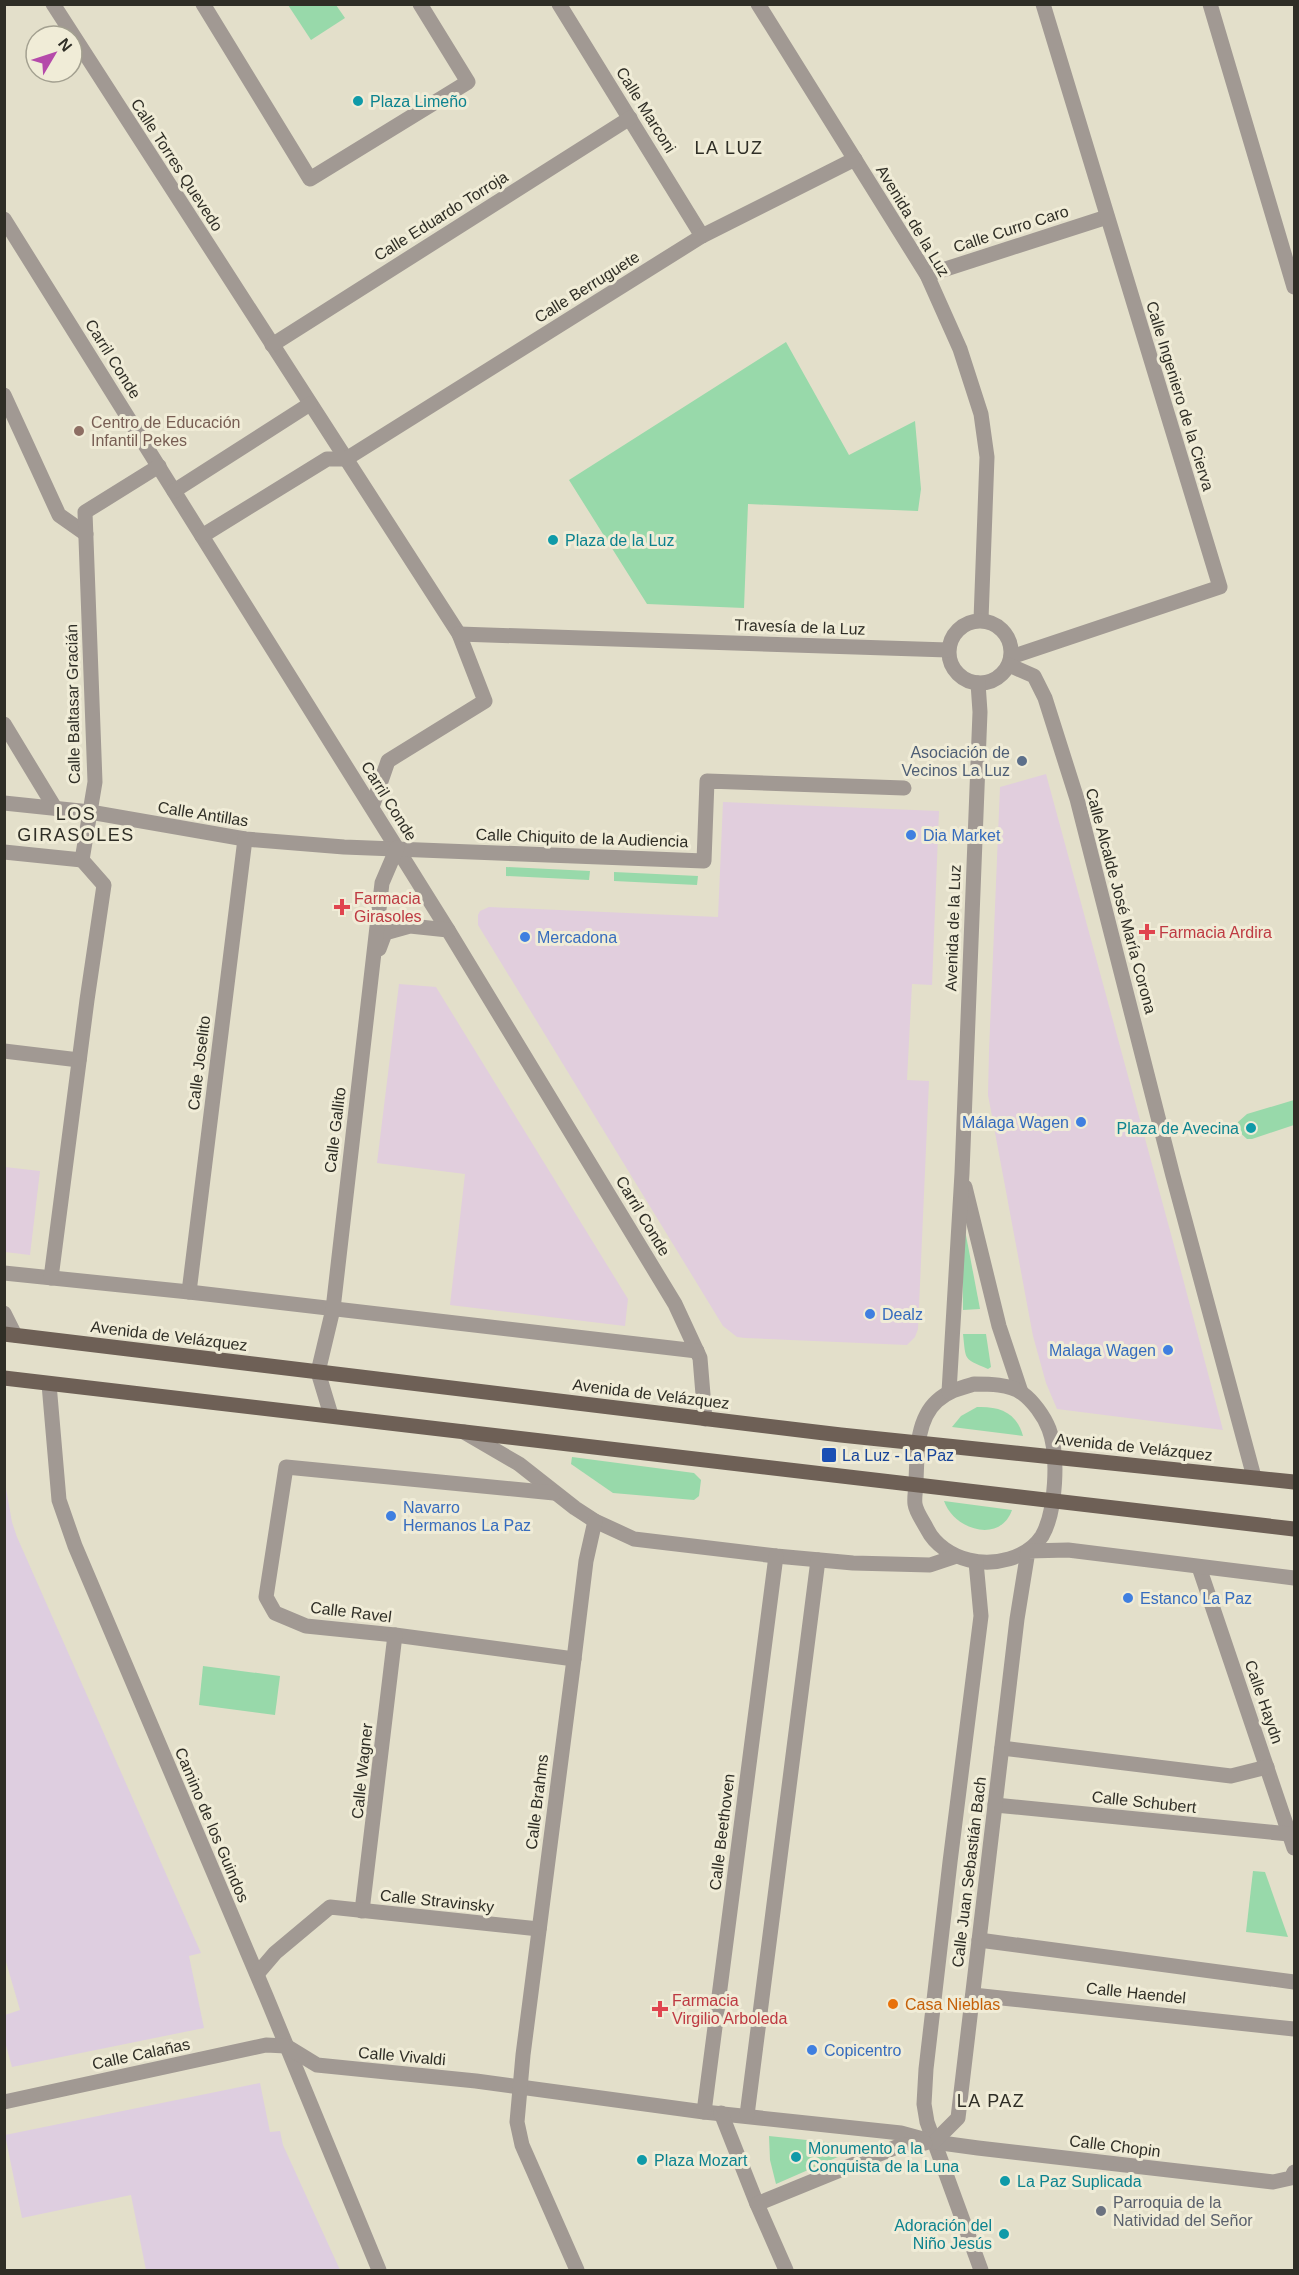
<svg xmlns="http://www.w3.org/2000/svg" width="1299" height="2275" font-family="Arial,sans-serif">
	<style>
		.commercial { fill: #e1cedd }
		.industrial { fill: #decee0 }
		.green { fill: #98d9aa }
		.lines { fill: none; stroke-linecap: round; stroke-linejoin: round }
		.minor { stroke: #a19993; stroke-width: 15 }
		.major { stroke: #6e6056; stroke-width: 15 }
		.culture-dot { fill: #0f9aa8; stroke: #f0ecd7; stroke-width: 2 }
		.education-dot { fill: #8d6e63; stroke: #f0ecd7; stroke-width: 2 }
		.service-dot { fill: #5c6f8a; stroke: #f0ecd7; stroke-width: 2 }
		.shop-dot { fill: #3f7fe0; stroke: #f0ecd7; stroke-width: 2 }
		.health-dot { fill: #e0444e; stroke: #f0ecd7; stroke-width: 2 }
		.transit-dot { fill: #1a4fb4; stroke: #f0ecd7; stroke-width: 2 }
		.food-dot { fill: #e8710a; stroke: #f0ecd7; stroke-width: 2 }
		.worship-dot { fill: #6b7280; stroke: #f0ecd7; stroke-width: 2 }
		.labels { text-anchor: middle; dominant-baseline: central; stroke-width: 6; stroke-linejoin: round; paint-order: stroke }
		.culture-label { font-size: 16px; fill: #0d838f; stroke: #f0ecd7; text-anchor: start }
		.street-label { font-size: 16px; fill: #2f2e26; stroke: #f0ecd7 }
		.education-label { font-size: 16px; fill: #785e54; stroke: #f0ecd7; text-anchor: start }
		.service-label { font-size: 16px; fill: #4e5e75; stroke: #f0ecd7; text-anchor: end }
		.shop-label { font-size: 16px; fill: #366cbe; stroke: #f0ecd7; text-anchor: start }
		.health-label { font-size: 16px; fill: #be3a42; stroke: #f0ecd7; text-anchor: start }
		.transit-label { font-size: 16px; fill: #164399; stroke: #f0ecd7; text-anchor: start }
		.food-label { font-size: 16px; fill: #c56008; stroke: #f0ecd7; text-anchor: start }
		.worship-label { font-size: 16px; fill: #5b616d; stroke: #f0ecd7; text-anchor: start }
		.neighbourhood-label { font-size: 18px; letter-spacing: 1.5px; fill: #2f2e26; stroke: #f0ecd7 }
	</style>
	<rect width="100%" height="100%" fill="#e3dfca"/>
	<!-- commercial -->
	<g class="commercial">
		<path d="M 1046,774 L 1178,1260 L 1223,1430 L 1057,1409 L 1046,1383 L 1033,1336 L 988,1095 L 989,1051 L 1000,787 Z"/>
		<path d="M 723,802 L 939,811 L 932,985 L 912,984 L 907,1080 L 929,1081 L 918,1329 L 915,1337 L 907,1345 L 745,1338 L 737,1337 L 723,1326 L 478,925 L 478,915 L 480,911 L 489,907 L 718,917 Z"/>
		<path d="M 399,984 L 436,987 L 628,1299 L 625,1326 L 450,1305 L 465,1174 L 377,1163 Z"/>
		<path d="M 5,1167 L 40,1171 L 30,1255 L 5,1252 Z"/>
	</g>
	<!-- industrial -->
	<g class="industrial">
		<path d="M 5,1483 L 12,1522 L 17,1537 L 201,1953 L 189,1956 L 204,2028 L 12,2067 L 5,2042 L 5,2015 L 20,2010 L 4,1955 Z"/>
		<path d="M 260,2083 L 270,2132 L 280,2131 L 283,2145 L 340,2270 L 146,2270 L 131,2195 L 22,2218 L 5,2135 Z"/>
	</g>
	<!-- green -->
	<g class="green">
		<path d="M 288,5 L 336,5 L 345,18 L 311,40 Z"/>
		<path d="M 786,342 L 849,455 L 915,421 L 921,489 L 918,511 L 748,504 L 744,608 L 647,604 L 569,480 Z"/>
		<path d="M 506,867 L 590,871 L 589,880 L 506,876 Z"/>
		<path d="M 614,872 L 698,876 L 697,885 L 614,881 Z"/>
		<path d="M 1294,1100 L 1294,1125 L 1252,1139 L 1247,1139 L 1237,1130 L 1238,1122 L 1247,1114 Z"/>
		<path d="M 962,1230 L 965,1230 L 980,1309 L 963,1310 Z"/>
		<path d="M 963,1334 L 986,1334 L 991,1367 L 988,1369 C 963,1358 966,1361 963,1334 Z"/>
		<path d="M 977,1407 C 1000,1406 1017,1413 1023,1436 L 952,1427 L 961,1416 Z"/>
		<path d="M 572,1457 L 694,1473 L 701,1480 L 699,1496 L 694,1500 L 613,1493 L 571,1464 Z"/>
		<path d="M 944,1501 L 1012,1510 C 1000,1544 954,1530 944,1501 Z"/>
		<path d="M 203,1666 L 280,1676 L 275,1715 L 199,1705 Z"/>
		<path d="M 1253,1871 L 1265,1872 L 1288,1937 L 1246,1932 Z"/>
		<path d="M 769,2136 L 863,2146 L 776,2184 L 770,2160 Z"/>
	</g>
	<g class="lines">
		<!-- minor -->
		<g class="minor">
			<path d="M 53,4 L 459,634 L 485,701 L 388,761 L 372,807"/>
			<path d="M 203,4 L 310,179 L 468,82 L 420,4"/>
			<path d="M 559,4 L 702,236"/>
			<path d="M 758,4 L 927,275 L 960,349 L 981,414 L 987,457 L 981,620"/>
			<path d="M 1210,4 L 1294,287"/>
			<path d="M 4,219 L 448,930 L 675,1304 L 700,1358 L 705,1419"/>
			<path d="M 927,275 L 1107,217"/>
			<path d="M 272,345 L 630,118"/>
			<path d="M 4,395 L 59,515 L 86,534"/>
			<path d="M 174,491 L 310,404"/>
			<path d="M 202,536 L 327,459 L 346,459 L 702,236 L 855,159"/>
			<circle cx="980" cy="652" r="31"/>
			<path d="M 459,634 L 948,650"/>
			<path d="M 1011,657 L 1220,587 L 1043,4"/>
			<path d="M 1009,665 L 1034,676 L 1045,698 L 1077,799 L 1173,1176 L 1254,1477"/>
			<path d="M 4,724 L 55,808"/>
			<path d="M 4,803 L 90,812 L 245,839 L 344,847 L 704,861 L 707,781 L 904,788"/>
			<path d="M 4,852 L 82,860"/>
			<path d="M 379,949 L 385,933 L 410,926 L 448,930"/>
			<path d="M 4,1051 L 79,1060"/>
			<path d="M 965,1187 L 999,1326 L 1021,1392"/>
			<path d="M 4,1273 L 189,1292 L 697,1351"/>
			<path d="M 51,1278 L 87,1000 L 104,885 L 82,860 L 95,782 L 85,512 L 159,466"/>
			<path d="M 189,1292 L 245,839"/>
			<path d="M 4,1313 L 15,1335"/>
			<path d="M 49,1384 L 59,1500 L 75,1546 L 266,1996 L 379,2270"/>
			<path d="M 974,1384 C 989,1384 1009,1384 1022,1393 C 1033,1401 1044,1416 1049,1429 C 1059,1455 1056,1512 1042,1536 C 1027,1559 994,1566 969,1560 C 952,1556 935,1545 927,1529 C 923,1521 916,1512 915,1504 C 914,1498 916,1489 916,1482 C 917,1455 916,1420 937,1401 C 948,1391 960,1388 974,1384 Z"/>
			<path d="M 949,1392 L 962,1173 L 980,712 L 978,683"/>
			<path d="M 331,1415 L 318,1372 L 333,1309 L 382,883 L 397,848"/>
			<path d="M 464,1432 L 519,1464 L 575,1508 L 595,1521 L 634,1539 L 776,1556 L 853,1563 L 930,1565 L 954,1557"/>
			<path d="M 554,1493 L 286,1467 L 266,1597 L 275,1613 L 306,1626 L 395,1635 L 574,1659"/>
			<path d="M 976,1562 L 981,1616 L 950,1862 L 926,2069 L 924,2104 L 927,2122 L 981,2270"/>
			<path d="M 1199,1567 L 1294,1848"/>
			<path d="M 1002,1748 L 1231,1776 L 1267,1767"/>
			<path d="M 995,1805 L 1289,1834"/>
			<path d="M 362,1911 L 395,1635"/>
			<path d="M 979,1940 L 1294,1982"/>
			<path d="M 257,1974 L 275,1953 L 330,1907 L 539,1929"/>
			<path d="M 973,1995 L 1294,2029"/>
			<path d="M 4,2102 L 266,2045 L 286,2046 L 317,2065 L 476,2081 L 704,2112 L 901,2133 L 934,2142 L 978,2148 L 1273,2182 L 1291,2178 L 1294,2172"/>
			<path d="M 704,2112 L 776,1556"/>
			<path d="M 721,2113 L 757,2204 L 786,2270"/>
			<path d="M 747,2115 L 818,1560"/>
			<path d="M 934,2142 L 958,2118 L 1017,1619 L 1028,1551 L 1068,1550 L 1294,1578"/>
			<path d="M 757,2204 L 899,2146 L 925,2143"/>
			<path d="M 577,2270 L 522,2145 L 517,2122 L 523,2055 L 574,1659 L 586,1561 L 595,1521"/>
		</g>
		<!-- major -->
		<g class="major">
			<path d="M 4,1334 L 841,1435 L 1294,1482"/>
			<path d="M 4,1378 L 1294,1529"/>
		</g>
	</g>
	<!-- markers -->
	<g class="culture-dot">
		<circle cx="358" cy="101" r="6"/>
		<circle cx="553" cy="540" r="6"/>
		<circle cx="1251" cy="1128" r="6"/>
		<circle cx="796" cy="2157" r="6"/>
		<circle cx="642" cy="2160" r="6"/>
		<circle cx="1005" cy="2181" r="6"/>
		<circle cx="1004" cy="2234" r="6"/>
	</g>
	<circle class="education-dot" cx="79" cy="431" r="6"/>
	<circle class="service-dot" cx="1022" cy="761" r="6"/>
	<g class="shop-dot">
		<circle cx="911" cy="835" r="6"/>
		<circle cx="525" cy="937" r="6"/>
		<circle cx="1081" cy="1122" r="6"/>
		<circle cx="870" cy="1314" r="6"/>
		<circle cx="1168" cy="1350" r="6"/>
		<circle cx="391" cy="1516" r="6"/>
		<circle cx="1128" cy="1598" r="6"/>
		<circle cx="812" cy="2050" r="6"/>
	</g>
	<g class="health-dot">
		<path d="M339 898h6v6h6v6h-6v6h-6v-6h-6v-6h6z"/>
		<path d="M1144 923h6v6h6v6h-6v6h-6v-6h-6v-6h6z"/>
		<path d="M657 2000h6v6h6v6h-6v6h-6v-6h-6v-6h6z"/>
	</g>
	<rect class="transit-dot" x="821" y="1447" width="16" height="16" rx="3"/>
	<circle class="food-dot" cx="893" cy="2004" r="6"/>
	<circle class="worship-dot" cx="1101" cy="2211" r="6"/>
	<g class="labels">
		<!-- culture labels -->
		<g class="culture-label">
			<text x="370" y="101">Plaza Limeño</text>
			<text x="565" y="540">Plaza de la Luz</text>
			<text x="1239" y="1128" text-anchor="end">Plaza de Avecina</text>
			<text x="808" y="2148">Monumento a la<tspan x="808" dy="18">Conquista de la Luna</tspan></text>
			<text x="654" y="2160">Plaza Mozart</text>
			<text x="1017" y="2181">La Paz Suplicada</text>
			<text x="992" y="2225" text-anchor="end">Adoración del<tspan x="992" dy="18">Niño Jesús</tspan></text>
		</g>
		<!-- street labels -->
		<g class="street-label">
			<text transform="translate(646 110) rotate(58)">Calle Marconi</text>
			<text transform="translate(177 165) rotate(57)">Calle Torres Quevedo</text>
			<text transform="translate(441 216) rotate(-32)">Calle Eduardo Torroja</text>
			<text transform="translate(913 221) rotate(59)">Avenida de la Luz</text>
			<text transform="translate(1011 229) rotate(-18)">Calle Curro Caro</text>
			<text transform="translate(587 287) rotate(-32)">Calle Berruguete</text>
			<text transform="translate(113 359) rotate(58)">Carril Conde</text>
			<text transform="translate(1180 396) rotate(73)">Calle Ingeniero de la Cierva</text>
			<text transform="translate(800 627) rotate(2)">Travesía de la Luz</text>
			<text transform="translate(73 704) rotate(-91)">Calle Baltasar Gracián</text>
			<text transform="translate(389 801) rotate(58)">Carril Conde</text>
			<text transform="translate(203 814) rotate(9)">Calle Antillas</text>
			<text transform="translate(582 838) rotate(2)">Calle Chiquito de la Audiencia</text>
			<text transform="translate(1121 901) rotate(75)">Calle Alcalde José María Corona</text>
			<text transform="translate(953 928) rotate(-88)">Avenida de la Luz</text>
			<text transform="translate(199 1063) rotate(-83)">Calle Joselito</text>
			<text transform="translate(335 1130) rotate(-83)">Calle Gallito</text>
			<text transform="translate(643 1216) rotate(59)">Carril Conde</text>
			<text transform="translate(169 1336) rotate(7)">Avenida de Velázquez</text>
			<text transform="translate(651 1394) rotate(7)">Avenida de Velázquez</text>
			<text transform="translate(1134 1447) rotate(6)">Avenida de Velázquez</text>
			<text transform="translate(351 1612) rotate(7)">Calle Ravel</text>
			<text transform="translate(1264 1702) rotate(71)">Calle Haydn</text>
			<text transform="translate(362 1771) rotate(-84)">Calle Wagner</text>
			<text transform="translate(537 1802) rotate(-83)">Calle Brahms</text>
			<text transform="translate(1144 1802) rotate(6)">Calle Schubert</text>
			<text transform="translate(212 1825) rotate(67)">Camino de los Guindos</text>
			<text transform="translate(722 1832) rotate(-83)">Calle Beethoven</text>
			<text transform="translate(969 1872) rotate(-83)">Calle Juan Sebastián Bach</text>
			<text transform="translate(437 1901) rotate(6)">Calle Stravinsky</text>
			<text transform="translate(1136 1993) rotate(6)">Calle Haendel</text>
			<text transform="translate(141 2054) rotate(-12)">Calle Calañas</text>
			<text transform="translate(402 2056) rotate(5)">Calle Vivaldi</text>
			<text transform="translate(1115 2146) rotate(7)">Calle Chopin</text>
		</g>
		<!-- education labels -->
		<g class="education-label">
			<text x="91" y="422">Centro de Educación<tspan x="91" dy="18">Infantil Pekes</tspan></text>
		</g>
		<!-- service labels -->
		<g class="service-label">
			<text x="1010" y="752">Asociación de<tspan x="1010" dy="18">Vecinos La Luz</tspan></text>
		</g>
		<!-- shop labels -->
		<g class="shop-label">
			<text x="923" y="835">Dia Market</text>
			<text x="537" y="937">Mercadona</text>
			<text x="1069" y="1122" text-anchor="end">Málaga Wagen</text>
			<text x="882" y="1314">Dealz</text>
			<text x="1156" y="1350" text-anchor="end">Malaga Wagen</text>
			<text x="403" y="1507">Navarro<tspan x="403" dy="18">Hermanos La Paz</tspan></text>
			<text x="1140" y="1598">Estanco La Paz</text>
			<text x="824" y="2050">Copicentro</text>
		</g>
		<!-- health labels -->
		<g class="health-label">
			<text x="354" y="898">Farmacia<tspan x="354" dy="18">Girasoles</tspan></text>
			<text x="1159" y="932">Farmacia Ardira</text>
			<text x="672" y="2000">Farmacia<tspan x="672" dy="18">Virgilio Arboleda</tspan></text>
		</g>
		<!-- transit labels -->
		<g class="transit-label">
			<text x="842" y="1455">La Luz - La Paz</text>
		</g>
		<!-- food labels -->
		<g class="food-label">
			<text x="905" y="2004">Casa Nieblas</text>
		</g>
		<!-- worship labels -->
		<g class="worship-label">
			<text x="1113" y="2202">Parroquia de la<tspan x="1113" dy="18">Natividad del Señor</tspan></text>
		</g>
		<!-- neighbourhood labels -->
		<g class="neighbourhood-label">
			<text x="729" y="148">LA LUZ</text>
			<text x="76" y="814">LOS<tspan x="76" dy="21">GIRASOLES</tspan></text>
			<text x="991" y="2101">LA PAZ</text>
		</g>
	</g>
	<!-- border -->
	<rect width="1299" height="2275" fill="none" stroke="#2f2e26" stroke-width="12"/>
	<!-- north arrow -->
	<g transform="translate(54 54) rotate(51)"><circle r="28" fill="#f0ecd7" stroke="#a3a090" stroke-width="1.5"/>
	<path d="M0-4.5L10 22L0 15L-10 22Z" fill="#b54aaa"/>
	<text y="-9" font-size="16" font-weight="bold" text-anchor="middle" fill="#2f2e26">N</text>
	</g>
</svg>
